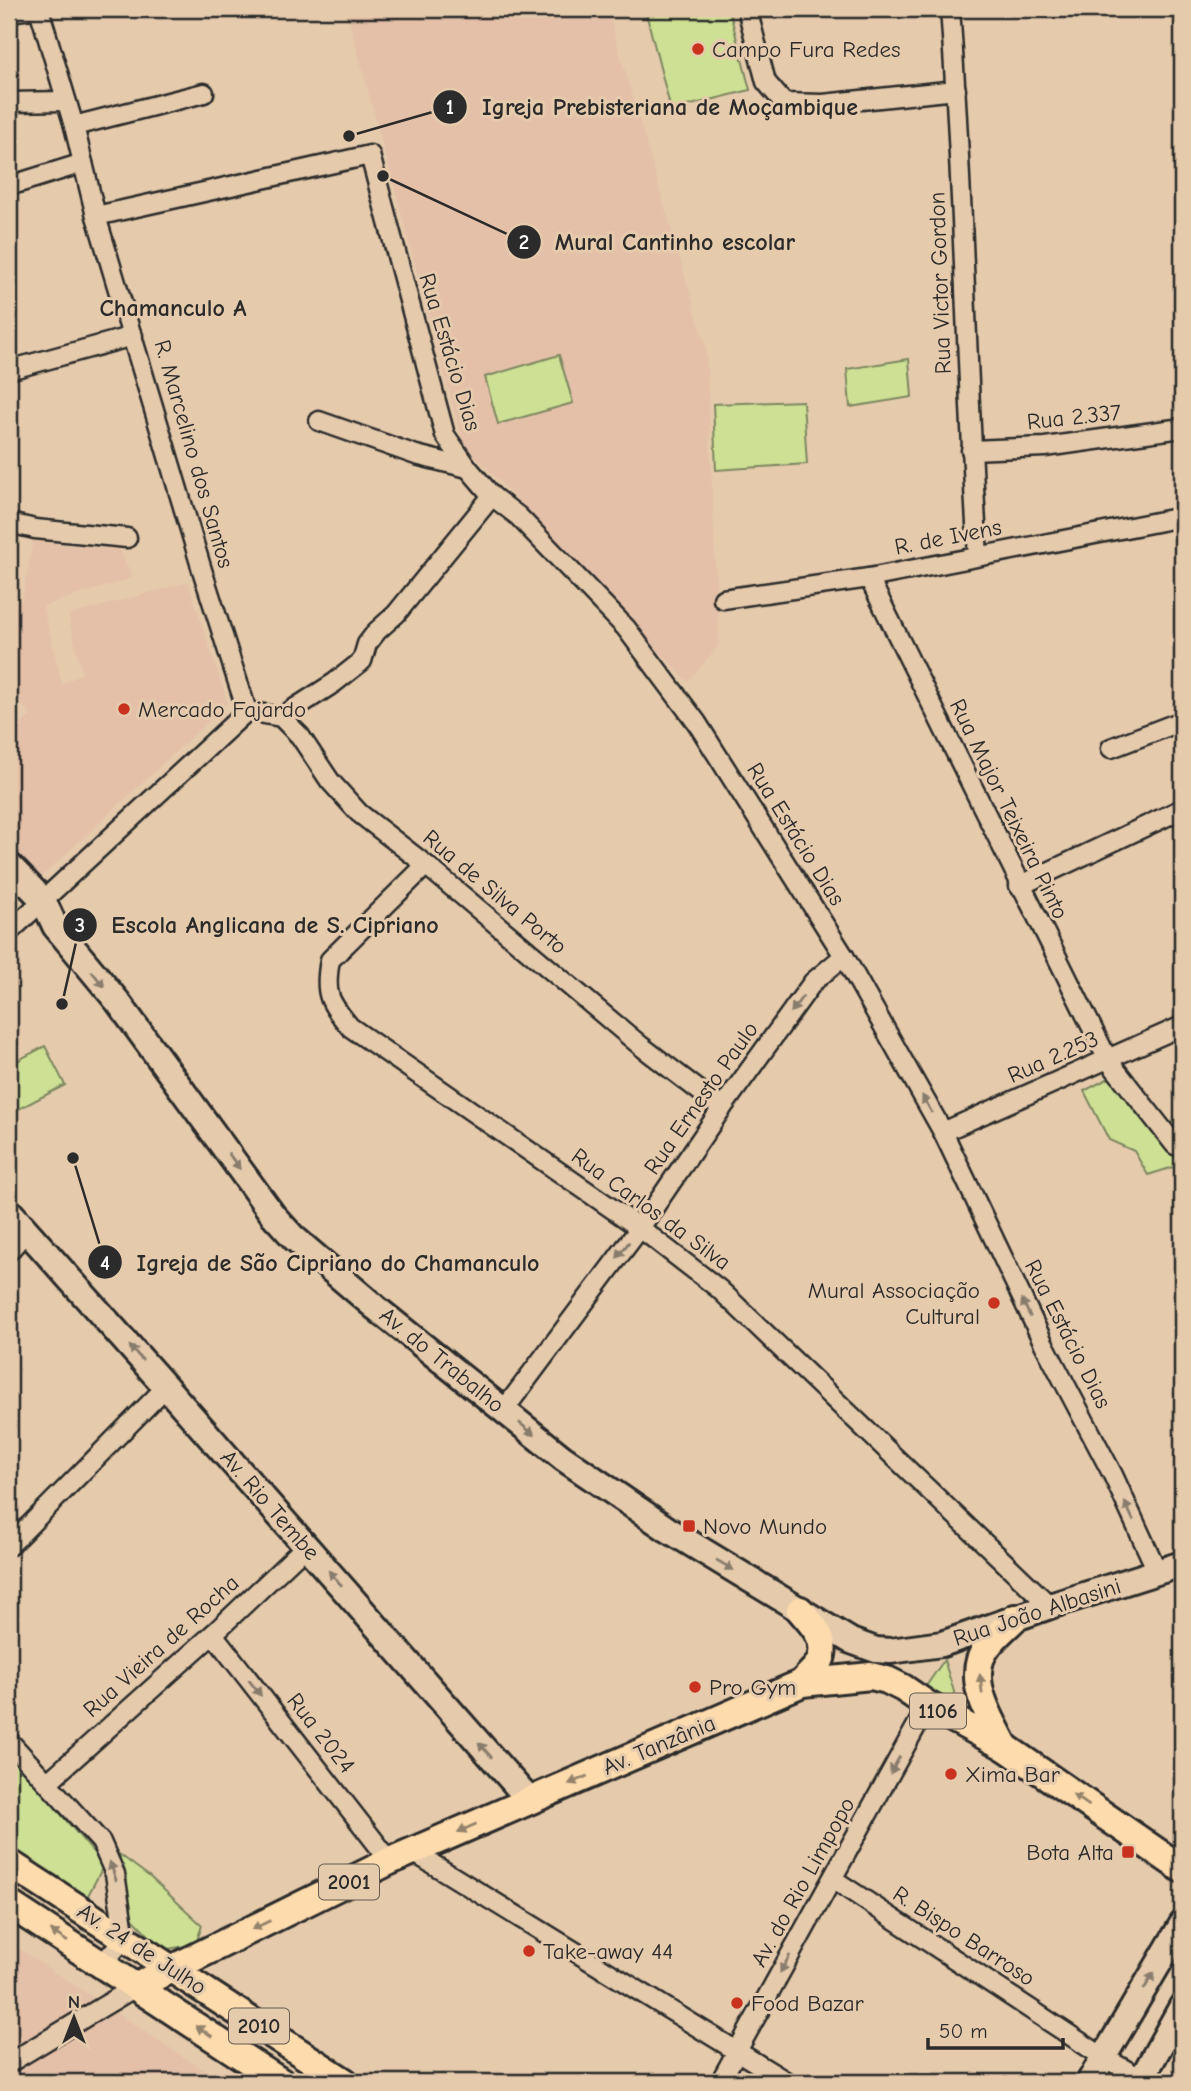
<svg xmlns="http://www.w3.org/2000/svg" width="1191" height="2091" font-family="'Comic Neue',sans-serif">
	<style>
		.built { fill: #e4c0a9 }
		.green { fill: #cee094; stroke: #7c8660; stroke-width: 2 }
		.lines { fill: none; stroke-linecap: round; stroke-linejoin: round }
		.street-casing { stroke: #2b2b2b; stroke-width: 23 }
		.secondary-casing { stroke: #2b2b2b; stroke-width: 30 }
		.primary-casing { stroke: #2b2b2b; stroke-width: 32 }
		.street { stroke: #e5cbac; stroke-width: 18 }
		.secondary { stroke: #e5cbac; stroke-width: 24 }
		.primary { stroke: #fedbac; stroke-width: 26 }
		.oneway { fill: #887b6c }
		.oneway2 { fill: #94836c }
		.poi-dot { fill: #c8321e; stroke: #e5cbac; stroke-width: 2.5 }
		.labels { text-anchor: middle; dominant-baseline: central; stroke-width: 6; stroke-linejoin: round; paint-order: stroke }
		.shield { fill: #e5cbac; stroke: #635b52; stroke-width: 2 }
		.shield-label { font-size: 21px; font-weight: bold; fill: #2b2b2b }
		.poi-label { font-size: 23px; fill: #2b2b2b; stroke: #e5cbac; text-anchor: start }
		.street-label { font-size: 23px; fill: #2b2b2b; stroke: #e5cbac }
		.neighbourhood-label { font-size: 24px; font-weight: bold; fill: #2b2b2b; stroke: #e5cbac }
		.leader { fill: none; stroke: #2b2b2b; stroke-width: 2.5 }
		.callout-dot { fill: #2b2b2b; stroke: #e5cbac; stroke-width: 2.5 }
		.mark-label { font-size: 21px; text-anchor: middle; font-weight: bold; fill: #fff }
		.callout-label { font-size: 24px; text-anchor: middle; font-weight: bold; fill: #2b2b2b; stroke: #e5cbac; stroke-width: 6; stroke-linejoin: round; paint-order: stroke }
	</style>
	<rect width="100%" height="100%" fill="#e5cbac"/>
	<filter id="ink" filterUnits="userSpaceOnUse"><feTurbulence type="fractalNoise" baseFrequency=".0143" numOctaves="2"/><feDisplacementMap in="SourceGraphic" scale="14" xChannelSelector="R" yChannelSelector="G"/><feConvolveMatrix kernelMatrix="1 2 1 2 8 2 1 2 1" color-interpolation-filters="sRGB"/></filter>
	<g filter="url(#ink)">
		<!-- built -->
		<g class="built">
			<path d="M 346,9 L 607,9 L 706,348 L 719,645 L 688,682 L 463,443 Z"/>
			<path d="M 33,541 L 120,550 L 133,578 L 43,606 L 62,684 L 82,673 L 68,615 L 188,582 L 228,703 L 37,881 L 9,851 L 9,735 L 31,716 L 9,688 L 9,607 L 22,600 Z"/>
			<path d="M 9,1942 L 217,2079 L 214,2082 L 9,2082 Z"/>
		</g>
		<!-- green -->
		<g class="green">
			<path d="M 645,9 L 729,9 L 750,90 L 671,110 Z"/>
			<path d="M 559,355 L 573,403 L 498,424 L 485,377 Z"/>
			<path d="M 909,359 L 912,397 L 850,407 L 847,369 Z"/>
			<path d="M 803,401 L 807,464 L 716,470 L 713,404 Z"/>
			<path d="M 45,1046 L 65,1085 L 9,1114 L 9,1065 Z"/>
			<path d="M 1111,1077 L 1157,1133 L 1182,1115 L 1180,1165 L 1148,1175 L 1134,1151 L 1109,1140 L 1084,1091 Z"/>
			<path d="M 944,1660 L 956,1698 L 952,1709 L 918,1698 Z"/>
			<path d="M 9,1753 L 104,1865 L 85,1901 L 9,1853 Z"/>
			<path d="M 119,1854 L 150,1877 L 202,1925 L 196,1944 L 163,1950 L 128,1914 Z"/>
		</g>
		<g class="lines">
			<defs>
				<g id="street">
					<path d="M 39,9 L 74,126 L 96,216 L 202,570 L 247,711"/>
					<path d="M 747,9 L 766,82 L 784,103 L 823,104 L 956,90"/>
					<path d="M 950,9 C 964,191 966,373 978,556"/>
					<path d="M 9,12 L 32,9"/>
					<path d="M 9,102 L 66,101"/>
					<path d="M 74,126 L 204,93"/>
					<path d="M 9,186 L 83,163"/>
					<path d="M 96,216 L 370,155 L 445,435 L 468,468 L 492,496 L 518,516 L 626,628 L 697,723 L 844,956 L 943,1132 L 1044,1344 L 1113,1475 L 1158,1573"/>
					<path d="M 9,370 L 133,336"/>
					<path d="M 319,421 L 416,455 L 468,468"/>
					<path d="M 971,450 L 1045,447 L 1182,428"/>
					<path d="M 9,523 L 35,529 L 127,538"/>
					<path d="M 869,578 L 1108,1060 L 1175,1145 L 1182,1148"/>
					<path d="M 723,599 L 869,578 L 1182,517"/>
					<path d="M 247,711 L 281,717 L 300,736 L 330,781 L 359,813 L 426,865 L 641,1046 L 722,1108"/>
					<path d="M 281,717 L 334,683 L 362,661 L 367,644 L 377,631 L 396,614 L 492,496"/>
					<path d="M 1111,748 L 1182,721"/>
					<path d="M 426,865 L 330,960 C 324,993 328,1001 350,1027 L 640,1228 L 719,1289 L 1050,1606"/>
					<path d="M 1019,886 L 1182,809"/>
					<path d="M 9,932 L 247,711"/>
					<path d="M 943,1132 L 1182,1026"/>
					<path d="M 9,1251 L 26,1232"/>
					<path d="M 504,1410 L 640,1228 L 722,1108 L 813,982 L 844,956"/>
					<path d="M 9,1546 L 166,1387"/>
					<path d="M 213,1634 L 390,1861"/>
					<path d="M 9,1741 L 101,1842 L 115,1874 L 125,1938 L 102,1964"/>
					<path d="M 48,1782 L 213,1634 L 306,1546"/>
					<path d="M 413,1852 L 787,2082"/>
					<path d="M 833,1879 L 1103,2057 L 1142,2079"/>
					<path d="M 9,2063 L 137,1986"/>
					<path d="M 720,2082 L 928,1705"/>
				</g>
				<g id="secondary">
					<path d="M 9,865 L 43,900 L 55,926 L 118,1002 L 273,1215 L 294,1238 L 376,1308 L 563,1458 L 667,1529 L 851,1641 L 876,1650 L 890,1651 L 942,1644 L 1050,1606 L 1182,1564"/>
					<path d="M 9,1211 L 166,1387 L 530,1801"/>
					<path d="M 1089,2082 L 1182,1924"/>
					<path d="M 1140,2082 L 1182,2006"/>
				</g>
				<g id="primary">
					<path d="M 800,1610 C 812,1624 829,1640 820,1661 C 817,1668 807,1676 802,1683"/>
					<path d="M 1005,1747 C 993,1722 971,1690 980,1660 C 986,1643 1003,1630 1015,1618"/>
					<path d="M 9,1863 L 345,2082"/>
					<path d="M 9,1904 L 281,2082"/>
					<path d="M 137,1986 L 390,1861 L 802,1683 L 871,1676 L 887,1680 L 903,1688 L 928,1705 L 1005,1747 L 1182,1869"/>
				</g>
			</defs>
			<!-- street casing -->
			<use href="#street" class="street-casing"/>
			<!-- secondary casing -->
			<use href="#secondary" class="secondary-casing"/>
			<!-- primary casing -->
			<use href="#primary" class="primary-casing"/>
			<!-- street -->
			<use href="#street" class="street"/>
			<!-- secondary -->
			<use href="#secondary" class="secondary"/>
			<!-- primary -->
			<use href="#primary" class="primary"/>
		</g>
		<!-- one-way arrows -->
		<defs><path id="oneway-solid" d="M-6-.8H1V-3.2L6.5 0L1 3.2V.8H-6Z" transform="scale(1.75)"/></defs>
		<g class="oneway">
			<use href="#oneway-solid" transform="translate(98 979) rotate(51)"/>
			<use href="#oneway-solid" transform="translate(797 1004) rotate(126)"/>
			<use href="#oneway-solid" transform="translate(927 1104) rotate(-119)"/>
			<use href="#oneway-solid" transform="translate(234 1161) rotate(54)"/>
			<use href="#oneway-solid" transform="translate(623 1250) rotate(127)"/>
			<use href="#oneway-solid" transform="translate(1026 1308) rotate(-116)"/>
			<use href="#oneway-solid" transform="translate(136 1353) rotate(-132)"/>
			<use href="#oneway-solid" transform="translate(527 1429) rotate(39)"/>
			<use href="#oneway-solid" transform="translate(1129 1511) rotate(-115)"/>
			<use href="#oneway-solid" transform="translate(725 1565) rotate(31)"/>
			<use href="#oneway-solid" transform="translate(335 1578) rotate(-131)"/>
			<use href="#oneway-solid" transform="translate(255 1688) rotate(52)"/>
			<use href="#oneway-solid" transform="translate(485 1750) rotate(-131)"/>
			<use href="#oneway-solid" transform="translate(895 1765) rotate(119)"/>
			<use href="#oneway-solid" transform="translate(113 1871) rotate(-109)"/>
			<use href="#oneway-solid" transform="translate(785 1964) rotate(119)"/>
			<use href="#oneway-solid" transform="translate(1149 1981) rotate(-59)"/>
		</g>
		<g class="oneway2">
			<use href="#oneway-solid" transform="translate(981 1684) rotate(-97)"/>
			<use href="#oneway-solid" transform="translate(578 1780) rotate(157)"/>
			<use href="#oneway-solid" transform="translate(1081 1800) rotate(-145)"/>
			<use href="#oneway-solid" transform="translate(467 1828) rotate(156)"/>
			<use href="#oneway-solid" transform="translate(261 1925) rotate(154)"/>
			<use href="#oneway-solid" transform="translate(59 1936) rotate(-147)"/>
			<use href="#oneway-solid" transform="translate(204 2031) rotate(-146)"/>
		</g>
	</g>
	<!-- markers -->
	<g class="poi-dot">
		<circle cx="698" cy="49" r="7"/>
		<circle cx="124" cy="709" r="7"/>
		<circle cx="994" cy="1303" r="7"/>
		<rect x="682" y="1519" width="14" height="14" rx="3.5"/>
		<circle cx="695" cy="1687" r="7"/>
		<circle cx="951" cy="1774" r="7"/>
		<rect x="1121" y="1845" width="14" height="14" rx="3.5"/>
		<circle cx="529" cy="1951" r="7"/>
		<circle cx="737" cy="2003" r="7"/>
	</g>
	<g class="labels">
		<!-- shield labels -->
		<g class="shield">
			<rect x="910" y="1693.5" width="56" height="35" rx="5"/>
			<rect x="319" y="1864.5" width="60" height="35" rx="5"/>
			<rect x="229" y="2008.5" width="60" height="35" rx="5"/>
		</g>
		<g class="shield-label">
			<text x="938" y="1711">1106</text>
			<text x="349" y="1882">2001</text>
			<text x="259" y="2026">2010</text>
		</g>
		<!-- poi labels -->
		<g class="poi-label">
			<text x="712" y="49">Campo Fura Redes</text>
			<text x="138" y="709">Mercado Fajardo</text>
			<text x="980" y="1290" text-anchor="end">Mural Associação<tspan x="980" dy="26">Cultural</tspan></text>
			<text x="703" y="1526">Novo Mundo</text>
			<text x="709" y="1687">Pro Gym</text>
			<text x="965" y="1774">Xima Bar</text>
			<text x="1114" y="1852" text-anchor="end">Bota Alta</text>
			<text x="543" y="1951">Take-away 44</text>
			<text x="751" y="2003">Food Bazar</text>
		</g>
		<!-- street labels -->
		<g class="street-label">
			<text transform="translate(940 283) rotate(-92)">Rua Victor Gordon</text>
			<text transform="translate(450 352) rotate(73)">Rua Estácio Dias</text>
			<text transform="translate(1074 417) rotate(-6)">Rua 2.337</text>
			<text transform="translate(194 454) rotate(74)">R. Marcelino dos Santos</text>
			<text transform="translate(948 537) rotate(-11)">R. de Ivens</text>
			<text transform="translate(1009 809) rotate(64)">Rua Major Teixeira Pinto</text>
			<text transform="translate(796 834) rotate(58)">Rua Estácio Dias</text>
			<text transform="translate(495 892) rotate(40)">Rua de Silva Porto</text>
			<text transform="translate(1053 1057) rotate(-24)">Rua 2.253</text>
			<text transform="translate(701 1098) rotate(-55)">Rua Ernesto Paulo</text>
			<text transform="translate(651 1209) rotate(36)">Rua Carlos da Silva</text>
			<text transform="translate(1068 1334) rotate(63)">Rua Estácio Dias</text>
			<text transform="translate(442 1360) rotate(39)">Av. do Trabalho</text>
			<text transform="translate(270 1505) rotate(49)">Av. Rio Tembe</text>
			<text transform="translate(1037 1612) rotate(-18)">Rua João Albasini</text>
			<text transform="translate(161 1646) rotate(-42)">Rua Vieira de Rocha</text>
			<text transform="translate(321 1733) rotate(52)">Rua 2024</text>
			<text transform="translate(659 1745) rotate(-23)">Av. Tanzânia</text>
			<text transform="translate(803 1882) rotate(-61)">Av. do Rio Limpopo</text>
			<text transform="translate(964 1936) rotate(33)">R. Bispo Barroso</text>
			<text transform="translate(142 1949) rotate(33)">Av. 24 de Julho</text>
		</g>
		<!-- neighbourhood labels -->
		<g class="neighbourhood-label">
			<text x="173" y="308">Chamanculo A</text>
		</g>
	</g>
	<!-- callouts -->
	<path class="leader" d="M349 136L450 107M383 176L524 242M62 1004L80 925M73 1158L105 1262"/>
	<g class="callout-dot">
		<circle cx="349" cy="136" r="7"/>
		<circle cx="383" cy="176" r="7"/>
		<circle cx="62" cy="1004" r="7"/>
		<circle cx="73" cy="1158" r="7"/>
		<circle cx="450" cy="107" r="18"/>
		<circle cx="524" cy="242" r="18"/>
		<circle cx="80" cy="925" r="18"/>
		<circle cx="105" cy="1262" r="18"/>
	</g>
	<g class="mark-label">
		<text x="450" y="114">1</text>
		<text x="524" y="249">2</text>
		<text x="80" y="932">3</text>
		<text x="105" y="1270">4</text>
	</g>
	<g class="callout-label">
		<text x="670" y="115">Igreja Prebisteriana de Moçambique</text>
		<text x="675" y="250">Mural Cantinho escolar</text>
		<text x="275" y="933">Escola Anglicana de S. Cipriano</text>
		<text x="338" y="1271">Igreja de São Cipriano do Chamanculo</text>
	</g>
	<!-- margin -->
	<rect width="1191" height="2091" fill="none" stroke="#e5cbac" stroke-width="35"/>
	<rect x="18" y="18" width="1156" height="2056" fill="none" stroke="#2b2b2b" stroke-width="2.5" filter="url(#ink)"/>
	<!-- north arrow -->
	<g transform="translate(74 2018)" stroke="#e5cbac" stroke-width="5" paint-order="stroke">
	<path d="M0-5L12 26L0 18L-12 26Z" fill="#2b2b2b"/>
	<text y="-10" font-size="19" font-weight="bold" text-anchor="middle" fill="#2b2b2b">N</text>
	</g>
	<!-- scale -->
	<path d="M928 2038v10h135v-10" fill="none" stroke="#2b2b2b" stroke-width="3.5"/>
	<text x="939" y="2038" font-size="21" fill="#2b2b2b" stroke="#e5cbac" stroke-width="5" paint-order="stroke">50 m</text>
</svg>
